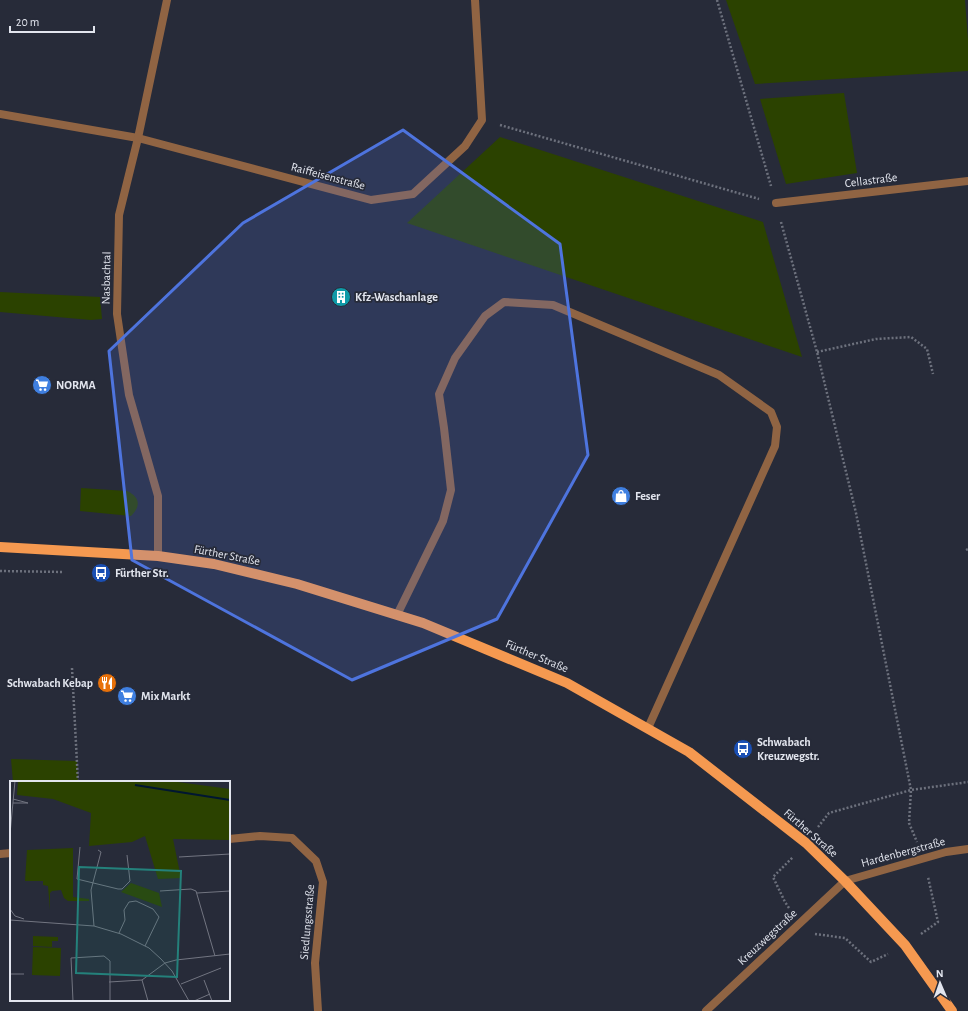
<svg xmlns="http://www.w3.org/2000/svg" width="968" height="1011" font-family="'Alegreya Sans',sans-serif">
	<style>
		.green { fill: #2b4200 }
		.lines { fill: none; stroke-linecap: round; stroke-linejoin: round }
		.path { stroke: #6d717d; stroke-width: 2.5; stroke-dasharray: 2 2; stroke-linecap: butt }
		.service { stroke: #906443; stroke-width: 8 }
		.minor { stroke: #906443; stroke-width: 8 }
		.primary { stroke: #f59950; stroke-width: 10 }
		.marked { fill: #4e74de; fill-opacity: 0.2; stroke: #4e74de; stroke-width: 3; stroke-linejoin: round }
		.labels { text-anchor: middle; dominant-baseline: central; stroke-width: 3.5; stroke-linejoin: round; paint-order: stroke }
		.street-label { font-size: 12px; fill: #e2e5ee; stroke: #272b39 }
		.poi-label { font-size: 12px; font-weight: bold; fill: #e2e5ee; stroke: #272b39; text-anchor: start }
		.inset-river { fill: none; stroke: #001631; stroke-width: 2 }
		.inset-road { fill: none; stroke: #727581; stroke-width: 1 }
		.view { fill: #24817b; fill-opacity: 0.15; stroke: #24817b; stroke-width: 2 }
		.inset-edge { fill: none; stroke: #e2e5ee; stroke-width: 2 }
	</style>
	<rect width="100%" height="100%" fill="#272b39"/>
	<!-- green -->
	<g class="green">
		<path d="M 726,0 L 965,0 L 968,40 L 968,71 L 755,84 Z"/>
		<path d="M 844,93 L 857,173 L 786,184 L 760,99 Z"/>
		<path d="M 500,137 L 763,222 L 802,357 L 407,223 Z"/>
		<path d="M 0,292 L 100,297 L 102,319 L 91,320 L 0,312 Z"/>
		<path d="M 81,488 L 127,491 C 140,497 141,506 131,516 L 80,511 Z"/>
		<path d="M 11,759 L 77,761 L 78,782 L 13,782 Z"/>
	</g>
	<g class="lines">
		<!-- path -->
		<g class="path">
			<path d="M 717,0 L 771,186"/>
			<path d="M 500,125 L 759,199"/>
			<path d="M 781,222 L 817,352 L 856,513 L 911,790 L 909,823 L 917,842"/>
			<path d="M 817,352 L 876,339 L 911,337 L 927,349 L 933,374"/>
			<path d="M 966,550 L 968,549"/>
			<path d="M 0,571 L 64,572"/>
			<path d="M 72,668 L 78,782"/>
			<path d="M 818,827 L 829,813 L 911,790 L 968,782"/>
			<path d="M 789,908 L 785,902 L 773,877 L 793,857"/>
			<path d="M 815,934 L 845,938 L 871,962 L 888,954"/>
			<path d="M 921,934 L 938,922 L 928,877"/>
		</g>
		<!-- service -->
		<g class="service">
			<path d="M 0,114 L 138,138"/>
			<path d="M 397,615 L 443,521 L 451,490 L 444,428 L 439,394 L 455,358 L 485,316 L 504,302 L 553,305 L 719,375 L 771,412 L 777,427 L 775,446 L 648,728"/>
		</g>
		<!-- minor -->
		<g class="minor">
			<path d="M 138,138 L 371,200 L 413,194 L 465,146 L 482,120 L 475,0"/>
			<path d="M 776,203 L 968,181"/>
			<path d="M 158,556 L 158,496 L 129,395 L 117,314 L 119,215 L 138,138 L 167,0"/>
			<path d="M 229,839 L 260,836 L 292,838 L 316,861 L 323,882 L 315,963 L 318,1011"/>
			<path d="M 0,854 L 11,853"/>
			<path d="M 706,1011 L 845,881 L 946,852 L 968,849"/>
		</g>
		<!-- primary -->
		<path class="primary" d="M 0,547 L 158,556 L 214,564 L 297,584 L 423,623 L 567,683 L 689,752 L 806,843 L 845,881 L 905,945 L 952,1011"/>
	</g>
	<!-- marked area -->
	<path class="marked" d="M 403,130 L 560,244 L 588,455 L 497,619 L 352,680 L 132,560 L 109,351 L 243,223 Z"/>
	<!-- icons -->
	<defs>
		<symbol id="building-disc" viewBox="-11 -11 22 22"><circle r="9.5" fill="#0f9aa8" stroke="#272b39"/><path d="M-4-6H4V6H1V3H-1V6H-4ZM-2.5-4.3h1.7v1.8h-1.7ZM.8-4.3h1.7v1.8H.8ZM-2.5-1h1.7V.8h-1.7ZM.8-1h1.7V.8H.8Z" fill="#fff"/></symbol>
		<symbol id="supermarket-disc" viewBox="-11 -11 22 22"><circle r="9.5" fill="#3f7fe0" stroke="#272b39"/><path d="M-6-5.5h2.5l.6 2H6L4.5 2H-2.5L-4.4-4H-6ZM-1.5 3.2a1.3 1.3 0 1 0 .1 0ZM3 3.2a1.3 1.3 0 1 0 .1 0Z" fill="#fff"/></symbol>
		<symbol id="shop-disc" viewBox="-11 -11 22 22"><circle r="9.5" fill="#3f7fe0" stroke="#272b39"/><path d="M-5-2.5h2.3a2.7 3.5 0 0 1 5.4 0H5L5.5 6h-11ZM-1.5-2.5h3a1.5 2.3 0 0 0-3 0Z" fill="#fff"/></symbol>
		<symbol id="bus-disc" viewBox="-11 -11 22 22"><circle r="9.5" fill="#1a4fb4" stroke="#272b39"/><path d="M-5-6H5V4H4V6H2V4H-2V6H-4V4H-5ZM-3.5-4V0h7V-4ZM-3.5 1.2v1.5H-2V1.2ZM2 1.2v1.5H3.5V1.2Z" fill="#fff"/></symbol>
		<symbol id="restaurant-disc" viewBox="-11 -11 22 22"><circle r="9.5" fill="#e8710a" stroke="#272b39"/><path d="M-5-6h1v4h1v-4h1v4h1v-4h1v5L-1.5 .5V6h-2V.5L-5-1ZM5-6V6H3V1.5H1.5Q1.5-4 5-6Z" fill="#fff"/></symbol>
	</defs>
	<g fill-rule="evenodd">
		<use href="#building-disc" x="330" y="286" width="22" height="22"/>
		<use href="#supermarket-disc" x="31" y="374" width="22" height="22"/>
		<use href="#shop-disc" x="610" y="485" width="22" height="22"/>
		<use href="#bus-disc" x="90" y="562" width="22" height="22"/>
		<use href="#restaurant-disc" x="96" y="672" width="22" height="22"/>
		<use href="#supermarket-disc" x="116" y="685" width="22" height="22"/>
		<use href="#bus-disc" x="732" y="738" width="22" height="22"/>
	</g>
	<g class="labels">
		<!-- street labels -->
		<g class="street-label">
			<text transform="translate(328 176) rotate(15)">Raiffeisenstraße</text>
			<text transform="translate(871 180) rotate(-7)">Cellastraße</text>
			<text transform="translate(106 278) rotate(-89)">Nasbachtal</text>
			<text transform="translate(227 555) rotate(11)">Fürther Straße</text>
			<text transform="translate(537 656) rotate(23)">Fürther Straße</text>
			<text transform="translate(811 833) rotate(41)">Fürther Straße</text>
			<text transform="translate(903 852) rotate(-15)">Hardenbergstraße</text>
			<text transform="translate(307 922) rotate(-85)">Siedlungsstraße</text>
			<text transform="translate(767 937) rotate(-43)">Kreuzwegstraße</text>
		</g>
		<!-- poi labels -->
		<g class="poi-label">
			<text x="355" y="297">Kfz-Waschanlage</text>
			<text x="56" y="385">NORMA</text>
			<text x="635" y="496">Feser</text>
			<text x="115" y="573">Fürther Str.</text>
			<text x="93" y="683" text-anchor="end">Schwabach Kebap</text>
			<text x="141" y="696">Mix Markt</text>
			<text x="757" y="742">Schwabach<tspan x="757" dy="14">Kreuzwegstr.</tspan></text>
		</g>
	</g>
	<!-- overview -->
	<g transform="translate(10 781)">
		<rect width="220" height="220" fill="#272b39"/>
		<path d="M 8,0 L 160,0 L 220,8 L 220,59 L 163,58 L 171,97 L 148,98 L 135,55 L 122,61 L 79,65 L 81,32 L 43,18 L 7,14 ZM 63,67 L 63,116 L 79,118 L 79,120 L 58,120 L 54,117 L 51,109 L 42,110 L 40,112 L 40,129 L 38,105 L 33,104 L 33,100 L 15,100 L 17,69 ZM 121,102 L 149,112 L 152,126 L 111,111 ZM 23,155 L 48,156 L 48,160 L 42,160 L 42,166 L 23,165 ZM 23,166 L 51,167 L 50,195 L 22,194 Z" fill="#2b4200"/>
		<path class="inset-river" d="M 125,4 L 220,19"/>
		<path class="inset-road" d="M 3,18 L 18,22M 3,22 L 18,22M 0,53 L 5,0M 70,66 L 67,98 L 108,108 L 112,108 L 120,100 L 117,74M 169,76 L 220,73M 150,110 L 181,108 L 186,110 L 205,175M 187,112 L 220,110M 0,128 L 5,135 L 14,138M 0,139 L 84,145 L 111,153 L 139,167 L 151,178 L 162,190 L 179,220M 84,145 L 81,109 L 91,71 L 88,69M 109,152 L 115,139 L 114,129 L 119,121 L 126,120 L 143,128 L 149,136 L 135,165M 0,193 L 14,193M 132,199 L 138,220M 194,199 L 202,220M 99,201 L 132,199 L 155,182 L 166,179 L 220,173M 171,203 L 211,187M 63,220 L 61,177 L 94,175 L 100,180 L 100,220M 184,220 L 200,213"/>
		<path class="view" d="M 69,86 L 171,90 L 167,196 L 66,192 Z"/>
		<rect width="220" height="220" class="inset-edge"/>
	</g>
	<!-- north arrow -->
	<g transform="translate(940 983) rotate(358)" stroke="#272b39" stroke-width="3" paint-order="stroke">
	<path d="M0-3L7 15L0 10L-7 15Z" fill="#e2e5ee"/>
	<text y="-6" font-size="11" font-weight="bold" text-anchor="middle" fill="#e2e5ee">N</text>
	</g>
	<!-- scale -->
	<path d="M10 26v6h84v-6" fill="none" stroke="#e2e5ee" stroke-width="2"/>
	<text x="16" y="26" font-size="12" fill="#e2e5ee" stroke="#272b39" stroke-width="3" paint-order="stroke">20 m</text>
</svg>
